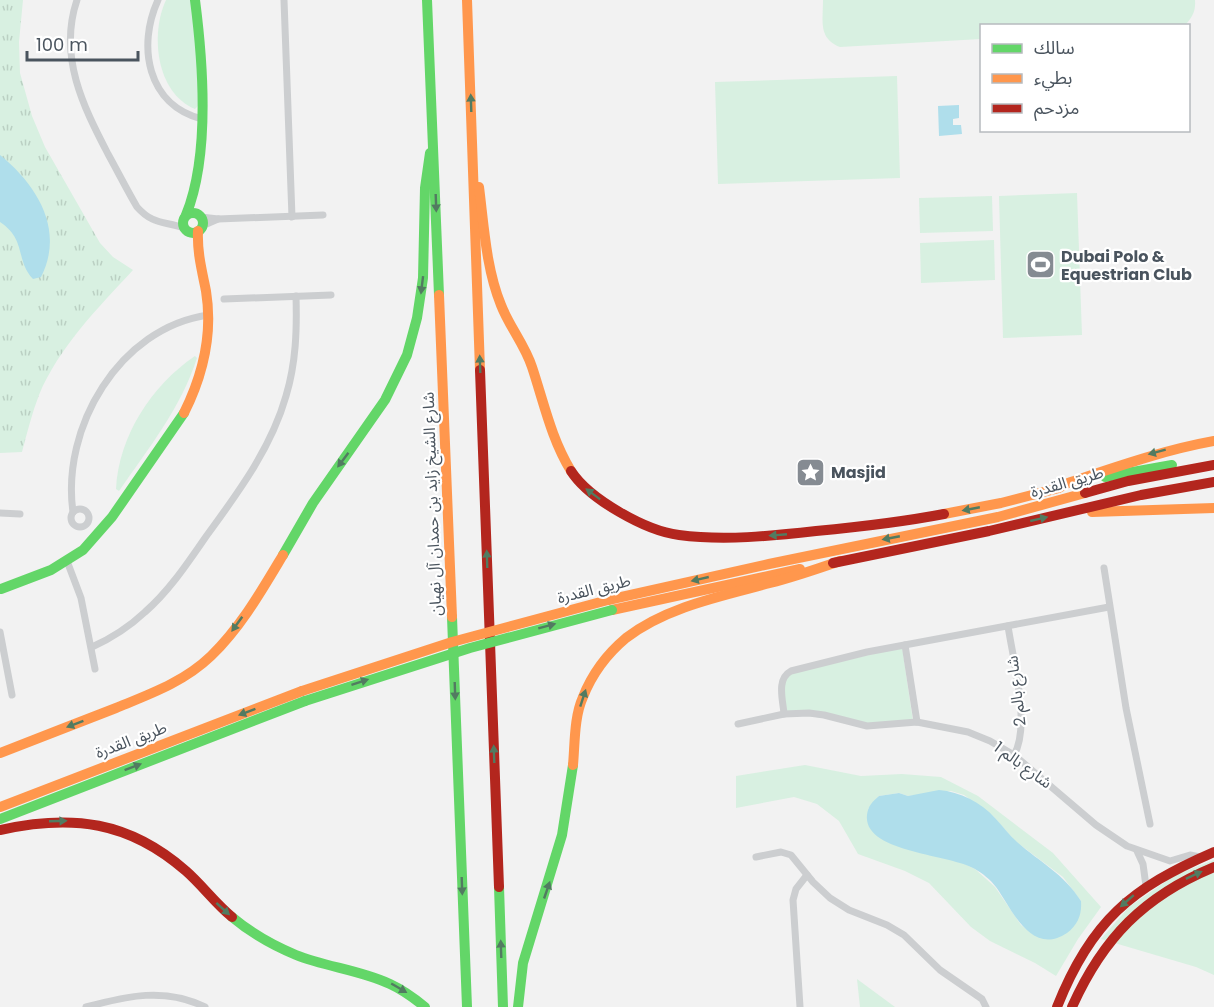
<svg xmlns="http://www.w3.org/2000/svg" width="1214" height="1007" font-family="Poppins,'Noto Sans Arabic',sans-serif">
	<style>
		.grass { fill: url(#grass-tufts) }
		.park { fill: #d8f0e1; fill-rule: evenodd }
		.water { fill: #afdeeb }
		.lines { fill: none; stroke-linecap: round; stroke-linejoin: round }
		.street { stroke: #ccced0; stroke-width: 7 }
		.fast { stroke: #63d668; stroke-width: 10 }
		.slow { stroke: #ff974d; stroke-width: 10 }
		.jam { stroke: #b3261e; stroke-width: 10 }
		.fast-bridge { stroke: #63d668; stroke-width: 10 }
		.slow-bridge { stroke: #ff974d; stroke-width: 10 }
		.oneway { fill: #527b61 }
		.labels { text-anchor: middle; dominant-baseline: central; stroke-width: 4.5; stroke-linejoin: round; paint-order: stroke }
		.poi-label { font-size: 16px; font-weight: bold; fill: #4a545e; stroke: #fff; text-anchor: start }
		.street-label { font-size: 16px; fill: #4a545e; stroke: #fff }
	</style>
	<defs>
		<pattern id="grass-tufts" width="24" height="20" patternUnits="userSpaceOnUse" patternTransform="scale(1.5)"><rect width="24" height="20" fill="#d8f0e1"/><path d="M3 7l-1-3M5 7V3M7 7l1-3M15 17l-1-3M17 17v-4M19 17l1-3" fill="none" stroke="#bbd0c3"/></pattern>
	</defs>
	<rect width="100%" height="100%" fill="#f2f2f2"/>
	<!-- grass -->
	<path class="grass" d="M 0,0 L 23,0 L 19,42 L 20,73 L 32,116 L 45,147 L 100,243 L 113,257 L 133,270 C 98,308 59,347 39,395 C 32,413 27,433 22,452 L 0,453 Z"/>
	<!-- park -->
	<g class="park">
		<path d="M 166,0 L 194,0 L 201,103 L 195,109 C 156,93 150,34 166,0 Z"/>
		<path d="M 823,0 L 1195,0 C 1196,11 1192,18 1185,25 L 982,26 L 981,39 L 840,47 C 818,38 823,21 823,0 Z"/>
		<path d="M 897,76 L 900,178 L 718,184 L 715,82 Z"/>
		<path d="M 1077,193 L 1082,335 L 1003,338 L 999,196 Z"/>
		<path d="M 992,196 L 993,231 L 920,233 L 919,198 Z"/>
		<path d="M 994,240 L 995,280 L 921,283 L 920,243 Z"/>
		<path d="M 195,356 L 197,358 C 181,408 148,449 119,491 L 116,489 C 119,436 151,386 195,356 Z"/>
		<path d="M 902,647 L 913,721 L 875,725 L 786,713 L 784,685 L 789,674 Z"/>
		<path d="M 805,765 L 861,776 L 902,774 L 941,777 L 978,796 L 1053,853 L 1101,907 L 1078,939 L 1056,976 L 1035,963 L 990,941 L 971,927 L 929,883 L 905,871 L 858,854 L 839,821 L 817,804 L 794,797 L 736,808 L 736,776 ZM 951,791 L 964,795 L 993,816 L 1015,841 L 1063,877 L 1081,901 L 1034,935 L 1021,925 L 995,887 L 975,869 L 961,862 L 938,856 L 868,809 L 879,796 L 899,793 L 908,796 Z"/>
		<path d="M 1214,860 L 1214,975 L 1196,967 L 1101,939 L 1129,907 L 1175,875 Z"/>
		<path d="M 857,979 L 895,1007 L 860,1007 Z"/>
	</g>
	<!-- water -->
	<g class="water">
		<path d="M 959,105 L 959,118 L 953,119 L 953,125 L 961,125 L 962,134 L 939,136 L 938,106 Z"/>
		<path d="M 0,155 C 37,185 65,230 41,277 L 33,279 C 15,260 27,240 0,222 Z"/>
		<path d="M 939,790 C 960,792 981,802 995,818 C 1003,826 1009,835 1017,842 C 1041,863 1063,873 1081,901 C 1082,914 1078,925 1067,933 C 1031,957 1012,909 996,887 C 991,880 982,873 975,869 C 951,854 863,853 867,815 C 868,806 872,802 879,796 L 899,793 L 908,796 Z"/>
	</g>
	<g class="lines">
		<!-- street -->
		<g class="street">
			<path d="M 77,0 C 58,56 83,106 108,154 C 118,172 127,190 137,207 C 153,225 164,221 184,228"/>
			<path d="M 158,0 C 137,46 147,105 202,119"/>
			<path d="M 284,0 L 292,217"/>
			<path d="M 201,217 L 218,219 L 323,215"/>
			<path d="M 202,226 L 218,219"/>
			<path d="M 224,299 L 331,295"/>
			<circle cx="80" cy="518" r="9"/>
			<path d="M 73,512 C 61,428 119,328 208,315"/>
			<path d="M 0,513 L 20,514"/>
			<path d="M 67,561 L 81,598 L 95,669"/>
			<path d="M 1104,568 L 1126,708 L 1150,824"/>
			<path d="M 1008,626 C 1013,660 1031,726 1014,755"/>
			<path d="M 0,632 L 12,695"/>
			<path d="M 905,645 L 917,722"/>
			<path d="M 92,647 C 112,638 129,627 145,612 C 169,591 187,564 205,538 C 237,494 271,449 286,396 C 296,363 297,330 296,296"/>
			<path d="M 784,714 C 783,700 776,679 791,671 L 867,652 L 1109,607"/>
			<path d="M 738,724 L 784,714 L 809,713 L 824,715 L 867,726 L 917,722 L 968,732 L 990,741 L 1014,755 L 1096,825 L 1127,846 L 1170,861 L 1190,855 L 1200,857"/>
			<path d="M 1137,851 L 1143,864 L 1146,886"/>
			<path d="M 756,857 L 781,852 L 791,855 L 813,882 L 830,898 L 849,910 L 887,925 L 904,935 L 940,970 L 982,999 L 986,1007"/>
			<path d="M 86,1007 C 127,996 165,987 205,1007"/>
			<path d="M 800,1007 L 793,900 L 796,889 L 807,875"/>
		</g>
		<!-- fast -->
		<g class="fast">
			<path d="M 427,0 L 439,295"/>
			<circle cx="193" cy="223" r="10"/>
			<path d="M 186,215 C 210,156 203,62 195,0"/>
			<path d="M 1105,477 L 1172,465"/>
			<path d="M 283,555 L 313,503 L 385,400 L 407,355 L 417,318 L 423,278 L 425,188 L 430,153"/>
			<path d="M 1,589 L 51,570 L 83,550 L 112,517 L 184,413"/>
			<path d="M 452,617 L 467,1007"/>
			<path d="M 0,819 L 305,701"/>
			<path d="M 499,887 L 503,1007"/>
			<path d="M 232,917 C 251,933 272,945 296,955 C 326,967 360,970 390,984 C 403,990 414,998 425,1007"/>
			<path d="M 518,1007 L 523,963 L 562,835 L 573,765"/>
		</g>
		<!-- slow -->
		<g class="slow">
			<path d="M 467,0 L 480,370"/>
			<path d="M 479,187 C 484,226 486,268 501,305 C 509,326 525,345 532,367 C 544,403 551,438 571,471"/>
			<path d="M 439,295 L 452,617"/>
			<path d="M 184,413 C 203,375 213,334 206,291 C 202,271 197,252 198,231"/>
			<path d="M 1092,512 L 1214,508"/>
			<path d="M 944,514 L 1001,503 L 1059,488 L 1068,483 C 1116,467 1164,450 1214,441"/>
			<path d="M 608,600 L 769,564 L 998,517 L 1085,493"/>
			<path d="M 612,610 L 800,569"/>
			<path d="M 0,753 C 39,738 77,723 116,708 C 150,694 184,682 211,656 C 241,627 262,590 283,555"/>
			<path d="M 573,765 C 575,743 574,717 583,697 C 592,674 607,654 626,638 C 666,607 722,596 770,583 C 794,577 817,569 840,561"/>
			<path d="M 0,807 L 302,691"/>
		</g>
		<!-- jam -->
		<g class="jam">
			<path d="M 480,370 L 499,887"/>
			<path d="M 571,471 C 589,499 646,531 679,535 C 724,541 771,536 816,531 C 859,527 902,522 944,514"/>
			<path d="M 1085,493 L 1128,481 L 1214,465"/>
			<path d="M 833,563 L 989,531 L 1141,495 L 1214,482"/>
			<path d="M 0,830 C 72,814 129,821 186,871 C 202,885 215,903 232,917"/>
			<path d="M 1057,1007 C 1091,921 1131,888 1214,852"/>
			<path d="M 1072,1007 C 1103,938 1144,896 1214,867"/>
		</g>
		<!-- fast-bridge -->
		<path class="fast-bridge" d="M 305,701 L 470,648 L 612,610"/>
		<!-- slow-bridge -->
		<path class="slow-bridge" d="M 302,691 L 452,642 L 608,600"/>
	</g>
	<!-- one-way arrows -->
	<defs><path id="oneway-solid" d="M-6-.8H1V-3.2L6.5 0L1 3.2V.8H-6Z" transform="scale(1.5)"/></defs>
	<g class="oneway">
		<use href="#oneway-solid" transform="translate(471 103) rotate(-92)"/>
		<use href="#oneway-solid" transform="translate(436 203) rotate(88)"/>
		<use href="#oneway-solid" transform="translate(422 285) rotate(97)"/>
		<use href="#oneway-solid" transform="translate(480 364) rotate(-92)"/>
		<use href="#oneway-solid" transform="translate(1157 452) rotate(165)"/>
		<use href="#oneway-solid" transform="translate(343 460) rotate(127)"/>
		<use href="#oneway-solid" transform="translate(593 494) rotate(-143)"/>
		<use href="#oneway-solid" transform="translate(971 509) rotate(169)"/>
		<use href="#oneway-solid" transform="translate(1039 519) rotate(-13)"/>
		<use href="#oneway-solid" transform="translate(778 535) rotate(175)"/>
		<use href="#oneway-solid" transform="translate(891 538) rotate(169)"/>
		<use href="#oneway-solid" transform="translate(487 559) rotate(-92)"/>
		<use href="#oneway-solid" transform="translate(700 579) rotate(167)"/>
		<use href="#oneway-solid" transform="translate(237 624) rotate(126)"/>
		<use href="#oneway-solid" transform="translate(547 626) rotate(-15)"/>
		<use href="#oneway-solid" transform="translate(360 682) rotate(-18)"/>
		<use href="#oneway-solid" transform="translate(455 691) rotate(88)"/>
		<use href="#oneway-solid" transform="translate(583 698) rotate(-72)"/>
		<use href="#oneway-solid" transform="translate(247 712) rotate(159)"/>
		<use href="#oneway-solid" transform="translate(75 724) rotate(159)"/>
		<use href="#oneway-solid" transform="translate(494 754) rotate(-92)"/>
		<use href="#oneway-solid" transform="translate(133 767) rotate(-21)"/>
		<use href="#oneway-solid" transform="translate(58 821) rotate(-2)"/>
		<use href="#oneway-solid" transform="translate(1194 875) rotate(-25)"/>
		<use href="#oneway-solid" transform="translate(462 886) rotate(88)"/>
		<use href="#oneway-solid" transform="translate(547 890) rotate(-71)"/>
		<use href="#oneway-solid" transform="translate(1127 901) rotate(139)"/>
		<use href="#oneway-solid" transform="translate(223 909) rotate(42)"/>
		<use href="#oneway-solid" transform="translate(501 949) rotate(-92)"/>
		<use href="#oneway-solid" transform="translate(399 988) rotate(30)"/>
	</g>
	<!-- icons -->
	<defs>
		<symbol id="stadium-square" viewBox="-11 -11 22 22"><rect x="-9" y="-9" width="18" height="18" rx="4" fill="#858b92" stroke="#fff"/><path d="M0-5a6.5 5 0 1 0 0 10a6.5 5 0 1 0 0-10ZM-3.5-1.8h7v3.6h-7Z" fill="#fff"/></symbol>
		<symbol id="sight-square" viewBox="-11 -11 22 22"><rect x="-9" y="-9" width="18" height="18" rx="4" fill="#858b92" stroke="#fff"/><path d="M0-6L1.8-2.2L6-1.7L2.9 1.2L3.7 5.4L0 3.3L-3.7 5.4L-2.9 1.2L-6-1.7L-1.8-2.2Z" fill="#fff"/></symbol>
	</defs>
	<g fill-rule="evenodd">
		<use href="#stadium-square" x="1024" y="248" width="33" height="33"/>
		<use href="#sight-square" x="794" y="456" width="33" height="33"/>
	</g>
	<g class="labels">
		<!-- poi labels -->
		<g class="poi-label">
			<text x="1061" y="256">Dubai Polo &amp;<tspan x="1061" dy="18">Equestrian Club</tspan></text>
			<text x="831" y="472">Masjid</text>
		</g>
		<!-- street labels -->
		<g class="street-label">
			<text transform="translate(1067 482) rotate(-16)">طريق القدرة</text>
			<text transform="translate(432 504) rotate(-92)">شارع الشيخ زايد بن حمدان آل نهيان</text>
			<text transform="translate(594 589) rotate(-14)">طريق القدرة</text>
			<text transform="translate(1016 691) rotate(-97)">شارع بالم 2</text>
			<text transform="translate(131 740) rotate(-21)">طريق القدرة</text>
			<text transform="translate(1023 765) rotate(36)">شارع بالم 1</text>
		</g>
	</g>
	<!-- legend -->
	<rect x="980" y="24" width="210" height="108" fill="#ffffff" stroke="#b7bbbf" stroke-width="1.5"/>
	<rect x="992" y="44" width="30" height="9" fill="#63d668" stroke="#b7bbbf" stroke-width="1.5"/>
	<text x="1034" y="54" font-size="18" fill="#4a545e">سالك</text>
	<rect x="992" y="74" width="30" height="9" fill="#ff974d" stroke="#b7bbbf" stroke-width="1.5"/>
	<text x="1034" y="84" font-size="18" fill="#4a545e">بطيء</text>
	<rect x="992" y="104" width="30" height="9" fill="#b3261e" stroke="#b7bbbf" stroke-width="1.5"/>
	<text x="1034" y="114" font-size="18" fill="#4a545e">مزدحم</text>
	<!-- scale -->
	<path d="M27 51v9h111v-9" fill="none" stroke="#4a545e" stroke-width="3"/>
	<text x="36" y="51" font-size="18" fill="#4a545e" stroke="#ffffff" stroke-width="4.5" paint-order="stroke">100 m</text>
</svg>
